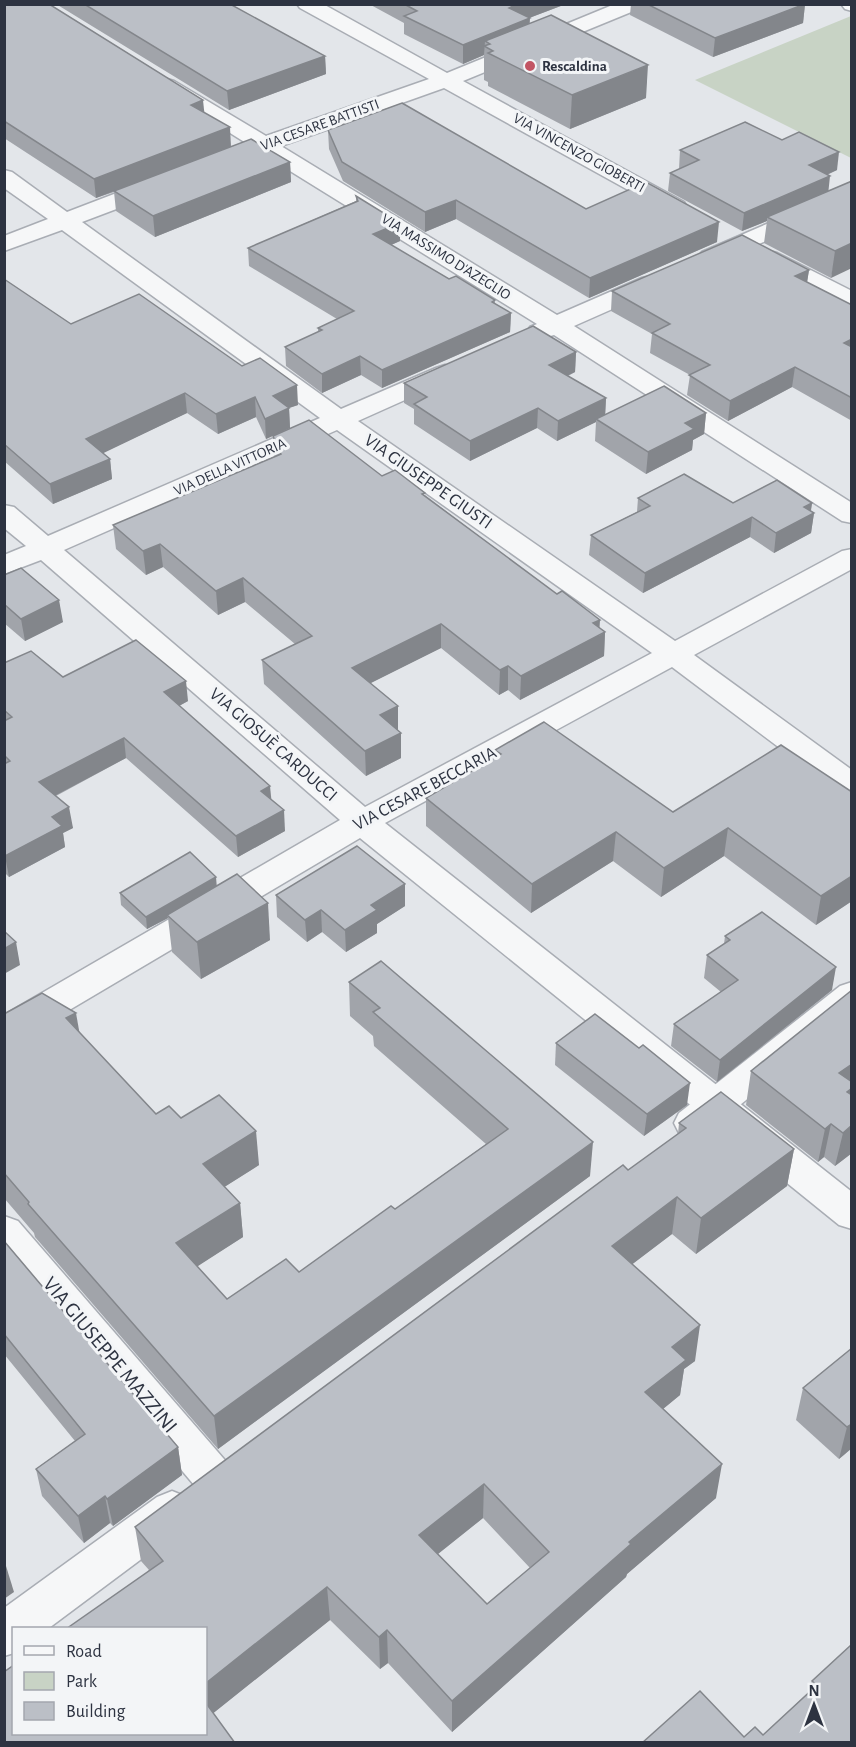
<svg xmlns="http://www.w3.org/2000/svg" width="856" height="1747" font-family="'Alegreya Sans',sans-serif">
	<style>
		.green { fill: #c8d3c5 }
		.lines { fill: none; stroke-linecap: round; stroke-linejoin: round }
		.minor-casing { stroke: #a9adb4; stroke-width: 3 }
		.tertiary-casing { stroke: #a9adb4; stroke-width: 3 }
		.minor { fill: #f6f7f8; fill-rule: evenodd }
		.tertiary { fill: #f6f7f8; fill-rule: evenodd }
		.wall { fill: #a1a4aa; fill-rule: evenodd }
		.shaded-wall { fill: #83868b }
		.building { fill: #bbbfc6; stroke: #83868b; stroke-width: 1.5; fill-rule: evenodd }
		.poi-dot { fill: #c25564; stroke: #f3f5f7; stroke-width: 2 }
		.labels { text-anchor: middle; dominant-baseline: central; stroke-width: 6; stroke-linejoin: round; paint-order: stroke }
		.far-poi-label { font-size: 15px; font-weight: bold; fill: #2d3341; stroke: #f3f5f7; text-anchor: start }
		.far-street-label { font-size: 15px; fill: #2d3341; stroke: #f3f5f7 }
		.street-label { font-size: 18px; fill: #2d3341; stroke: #f3f5f7 }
		.near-street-label { font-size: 21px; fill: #2d3341; stroke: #f3f5f7 }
	</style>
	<rect width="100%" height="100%" fill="#e3e6ea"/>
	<!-- green -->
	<path class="green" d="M 851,16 L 851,158 L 695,80 Z"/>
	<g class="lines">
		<defs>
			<g id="minor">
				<path d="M 297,4 L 323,4 L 447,73 L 615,4 L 644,4 L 641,8 L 463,81 L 684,202 L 687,207 L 684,212 L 676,214 L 668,212 L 444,88 L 281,146 L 557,315 L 642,278 L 651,276 L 660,278 L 663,283 L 660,288 L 574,326 L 852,503 L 852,523 L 842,521 L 554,335 L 539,339 L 530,337 L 527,332 L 530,327 L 537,324 L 261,153 L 251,156 L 243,154 L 240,149 L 246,143 L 160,89 L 156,85 L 160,81 L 167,79 L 174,81 L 266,136 L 429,79 L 300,8 Z"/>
				<path d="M 4,170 L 12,172 L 67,212 L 148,181 L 156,179 L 164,181 L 167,186 L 164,191 L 82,222 L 341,409 L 436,368 L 445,365 L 454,368 L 458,373 L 454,378 L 358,421 L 675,641 L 842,551 L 852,549 L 852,569 L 694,655 L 852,770 L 852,797 L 841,794 L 672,667 L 385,823 L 852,1192 L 852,1229 L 839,1225 L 360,838 L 17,1041 L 4,1045 L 4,1015 L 340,820 L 41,560 L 4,574 L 4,555 L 26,546 L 4,528 L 4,505 L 14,507 L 48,536 L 320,418 L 62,230 L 4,251 L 4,236 L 48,219 L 4,188 ZM 337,430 L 652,653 L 365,807 L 64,550 Z"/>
				<path d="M 852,187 L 852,203 L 718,262 L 710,264 L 702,262 L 698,257 L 702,252 Z"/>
				<path d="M 769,251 L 777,253 L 852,291 L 852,308 L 843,306 L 761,263 L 757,258 L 761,253 Z"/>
				<path d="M 4,1216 L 18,1221 L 230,1466 L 236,1479 L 230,1492 L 215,1498 L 200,1492 L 4,1260 Z"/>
			</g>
			<g id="tertiary">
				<path d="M 841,4 L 852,4 L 852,11 L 845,9 Z"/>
				<path d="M 852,982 L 852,1015 L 705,1133 L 692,1137 L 679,1133 L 674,1123 L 679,1113 L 840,986 Z"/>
				<path d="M 172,1491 L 187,1497 L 193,1511 L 187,1525 L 49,1628 L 14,1628 L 14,1653 L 4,1656 L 4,1608 L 157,1497 Z"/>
			</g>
		</defs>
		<!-- minor casing -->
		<use href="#minor" class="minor-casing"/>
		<!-- tertiary casing -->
		<use href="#tertiary" class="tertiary-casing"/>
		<!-- minor -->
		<use href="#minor" class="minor"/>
		<!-- tertiary -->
		<use href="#tertiary" class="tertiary"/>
	</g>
	<!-- wall -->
	<g class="wall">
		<path d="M 4,4 L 204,112 L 231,147 L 290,162 L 291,182 L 155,237 L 116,211 L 114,192 L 96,198 L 4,138 Z"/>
		<path d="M 56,4 L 234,4 L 234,7 L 325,56 L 326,74 L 229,110 Z"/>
		<path d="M 369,4 L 566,4 L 529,18 L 529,23 L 646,98 L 570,129 L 488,86 L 488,82 L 484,80 L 484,55 L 463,64 L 404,34 L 404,23 Z"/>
		<path d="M 631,4 L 805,4 L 803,23 L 713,57 L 630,15 Z"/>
		<path d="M 328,130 L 586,209 L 717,242 L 589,298 L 456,219 L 425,232 L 343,181 L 329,149 Z"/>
		<path d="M 782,140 L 837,170 L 827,175 L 828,191 L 852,181 L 831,278 L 764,243 L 767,221 L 742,231 L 668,191 L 670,173 L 679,169 L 680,150 Z"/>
		<path d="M 356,196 L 400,241 L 391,245 L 449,279 L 495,300 L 495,304 L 511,313 L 510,332 L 382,388 L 361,375 L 322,393 L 286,366 L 285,347 L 318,332 L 318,328 L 337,319 L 249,266 L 248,248 L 356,201 Z"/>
		<path d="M 809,270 L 807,282 L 852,305 L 852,421 L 792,387 L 728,421 L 687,395 L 690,375 L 650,353 L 652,334 L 611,311 L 612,291 Z"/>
		<path d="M 4,279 L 71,324 L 298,405 L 289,408 L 290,428 L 266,439 L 256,417 L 218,434 L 187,413 L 102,453 L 110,459 L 112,479 L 53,504 L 4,461 Z"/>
		<path d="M 576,352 L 575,372 L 568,376 L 606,398 L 605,415 L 706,413 L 704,434 L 693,440 L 692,450 L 646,474 L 595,441 L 596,422 L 557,441 L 537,428 L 470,461 L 414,424 L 414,409 L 404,403 L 404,383 Z"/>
		<path d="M 273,436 L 382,476 L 425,495 L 605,632 L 604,656 L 520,700 L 508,690 L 499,695 L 441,648 L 370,683 L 398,731 L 401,758 L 366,776 L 264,684 L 262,660 L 295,644 L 245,602 L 218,615 L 163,567 L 146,575 L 116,549 L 113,525 L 274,457 Z"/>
		<path d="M 638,498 L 733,503 L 812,503 L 811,511 L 814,513 L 811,533 L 774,553 L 750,537 L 643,593 L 589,555 L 591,535 L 637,512 Z"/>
		<path d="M 4,575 L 63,622 L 25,641 L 4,623 Z"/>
		<path d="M 4,663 L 63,677 L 188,701 L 179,706 L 271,799 L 285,831 L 238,857 L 126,758 L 56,796 L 73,828 L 63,833 L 65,847 L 9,877 L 4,872 Z"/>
		<path d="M 495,750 L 673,812 L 852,792 L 852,901 L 816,925 L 724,856 L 661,897 L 613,861 L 531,913 L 426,826 L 426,798 L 495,757 Z"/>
		<path d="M 217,886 L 270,940 L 201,979 L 172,952 L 168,918 L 147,929 L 121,905 L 120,893 Z"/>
		<path d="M 276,895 L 405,906 L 377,924 L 377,933 L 346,952 L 322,932 L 307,942 L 277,917 Z"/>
		<path d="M 725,936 L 832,990 L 717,1082 L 671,1046 L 674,1024 L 721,992 L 704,978 L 707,955 L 724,944 Z"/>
		<path d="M 349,982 L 590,1176 L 218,1449 L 35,1237 L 34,1233 L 4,1198 L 4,1014 L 79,1032 L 156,1114 L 181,1118 L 259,1165 L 224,1187 L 240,1203 L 243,1237 L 197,1266 L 227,1299 L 299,1272 L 395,1209 L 486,1144 L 374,1046 L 373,1036 L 350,1016 Z"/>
		<path d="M 852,990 L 852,1153 L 835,1166 L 824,1157 L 818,1162 L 746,1105 L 751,1071 Z"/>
		<path d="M 556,1043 L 687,1105 L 644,1136 L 555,1065 Z"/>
		<path d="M 679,1123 L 794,1149 L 787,1186 L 696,1254 L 672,1234 L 632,1264 L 695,1361 L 684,1369 L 680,1395 L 663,1409 L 716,1498 L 627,1574 L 626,1577 L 452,1732 L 388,1663 L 380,1669 L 330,1620 L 213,1713 L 4,1743 L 149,1570 L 141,1561 L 135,1527 L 678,1134 ZM 483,1518 L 530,1568 L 487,1604 L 438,1554 Z"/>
		<path d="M 4,1241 L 178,1447 L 182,1475 L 113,1526 L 110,1523 L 84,1543 L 42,1496 L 36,1469 L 75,1441 L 4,1354 Z"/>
		<path d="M 852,1348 L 852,1448 L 839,1459 L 796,1420 L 803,1388 Z"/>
		<path d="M 852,1646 L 852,1743 L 744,1737 L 763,1735 L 809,1692 L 812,1681 Z"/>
	</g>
	<!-- shaded-wall -->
	<g class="shaded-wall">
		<path d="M 517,4 L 566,4 L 508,26 L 509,8 Z"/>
		<path d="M 805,4 L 803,23 L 713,57 L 715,38 Z"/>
		<path d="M 530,18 L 529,37 L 490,44 L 485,41 L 484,55 L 463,64 L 463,45 Z"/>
		<path d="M 325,56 L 326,74 L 229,110 L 227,91 Z"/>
		<path d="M 648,65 L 646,98 L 570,129 L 572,95 Z"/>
		<path d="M 203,100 L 205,119 L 191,105 Z"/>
		<path d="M 230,127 L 231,147 L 96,198 L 94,179 Z"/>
		<path d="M 839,152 L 837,170 L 806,184 L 809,165 Z"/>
		<path d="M 290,162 L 291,182 L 155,237 L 153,216 Z"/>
		<path d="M 830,176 L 828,195 L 767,217 L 767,221 L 742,231 L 744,213 Z"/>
		<path d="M 456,200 L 456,219 L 425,232 L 425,212 Z"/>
		<path d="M 719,222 L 717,242 L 589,298 L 590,278 Z"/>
		<path d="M 400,223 L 400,241 L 373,253 L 373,234 Z"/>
		<path d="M 852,243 L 852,268 L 831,278 L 835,251 Z"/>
		<path d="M 809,270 L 806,289 L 795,276 Z"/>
		<path d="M 511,313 L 510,332 L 382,388 L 382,370 Z"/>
		<path d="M 852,339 L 852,357 L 844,343 Z"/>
		<path d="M 576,352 L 575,372 L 548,385 L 549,365 Z"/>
		<path d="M 360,356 L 361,375 L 322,393 L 322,374 Z"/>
		<path d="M 795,367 L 792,387 L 728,421 L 730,401 Z"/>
		<path d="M 297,385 L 298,405 L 289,408 L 290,428 L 266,439 L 265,419 L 273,396 Z"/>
		<path d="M 185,393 L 187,413 L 89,460 L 86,439 Z"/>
		<path d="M 255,397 L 256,417 L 218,434 L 216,414 Z"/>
		<path d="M 606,398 L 605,418 L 596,419 L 596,422 L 557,441 L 558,421 Z"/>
		<path d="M 538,408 L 537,428 L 470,461 L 470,441 Z"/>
		<path d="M 706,413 L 704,434 L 693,440 L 692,450 L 646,474 L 648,452 L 685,423 Z"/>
		<path d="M 110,459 L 112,479 L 53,504 L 50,484 Z"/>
		<path d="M 812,503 L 810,515 L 814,513 L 811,533 L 774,553 L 776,533 L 804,507 Z"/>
		<path d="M 752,517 L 750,537 L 643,593 L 645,573 Z"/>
		<path d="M 160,544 L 163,567 L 146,575 L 143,551 Z"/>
		<path d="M 243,578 L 245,602 L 218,615 L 216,591 Z"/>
		<path d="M 59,600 L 63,622 L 25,641 L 21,619 Z"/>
		<path d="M 600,620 L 599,636 L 605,632 L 604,656 L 520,700 L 521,676 L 593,623 Z"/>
		<path d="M 441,624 L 441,648 L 353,692 L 352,668 Z"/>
		<path d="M 508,666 L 508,690 L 499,695 L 500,670 Z"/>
		<path d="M 186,681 L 188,701 L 166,713 L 164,692 Z"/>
		<path d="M 398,706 L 398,731 L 380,715 Z"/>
		<path d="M 401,733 L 401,758 L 366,776 L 365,751 Z"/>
		<path d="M 124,738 L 126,758 L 43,802 L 39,782 Z"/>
		<path d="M 270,786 L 272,806 L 261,791 Z"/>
		<path d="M 69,807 L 73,828 L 63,833 L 65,847 L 9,877 L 5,856 L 52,817 Z"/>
		<path d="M 284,810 L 285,831 L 238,857 L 236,836 Z"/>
		<path d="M 728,828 L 724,856 L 661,897 L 664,868 Z"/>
		<path d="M 616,832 L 613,861 L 531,913 L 532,884 Z"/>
		<path d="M 852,876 L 852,901 L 816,925 L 821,896 Z"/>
		<path d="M 216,877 L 217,889 L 167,915 L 168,918 L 147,929 L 146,917 Z"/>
		<path d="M 405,884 L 405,906 L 377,924 L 377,933 L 346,952 L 345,930 L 371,905 Z"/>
		<path d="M 268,903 L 270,940 L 201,979 L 197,942 Z"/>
		<path d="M 321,910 L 322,932 L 307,942 L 305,920 Z"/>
		<path d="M 16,942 L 20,965 L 4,974 L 4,949 Z"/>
		<path d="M 836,967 L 832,990 L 717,1082 L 720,1060 Z"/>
		<path d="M 76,1013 L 82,1047 L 66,1018 Z"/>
		<path d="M 852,1064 L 852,1102 L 839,1073 Z"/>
		<path d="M 690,1083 L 687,1105 L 644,1136 L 647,1114 Z"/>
		<path d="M 831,1124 L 824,1157 L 818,1162 L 825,1129 Z"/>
		<path d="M 852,1125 L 852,1153 L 835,1166 L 843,1133 Z"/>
		<path d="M 256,1131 L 259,1165 L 207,1198 L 203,1164 Z"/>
		<path d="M 593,1142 L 590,1176 L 218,1449 L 214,1416 Z"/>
		<path d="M 794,1149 L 787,1186 L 696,1254 L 701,1218 Z"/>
		<path d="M 677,1197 L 672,1234 L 609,1282 L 612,1246 Z"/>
		<path d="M 240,1203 L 243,1237 L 181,1277 L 176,1243 Z"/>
		<path d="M 700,1325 L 695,1361 L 684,1369 L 680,1395 L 641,1427 L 645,1392 L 672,1347 Z"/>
		<path d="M 852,1424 L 852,1448 L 839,1459 L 847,1427 Z"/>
		<path d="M 178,1447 L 182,1475 L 113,1526 L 107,1499 Z"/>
		<path d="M 722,1464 L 716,1498 L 627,1574 L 626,1577 L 452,1732 L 452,1701 L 629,1542 Z"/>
		<path d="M 484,1484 L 483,1518 L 419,1569 L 419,1535 Z"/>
		<path d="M 105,1496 L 110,1523 L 84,1543 L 78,1516 Z"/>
		<path d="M 6,1566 L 14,1592 L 4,1599 L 4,1567 Z"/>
		<path d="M 327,1587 L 330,1620 L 206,1719 L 206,1683 Z"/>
		<path d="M 387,1630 L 388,1663 L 380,1669 L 379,1637 Z"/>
	</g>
	<!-- building -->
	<g class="building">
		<path d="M 4,4 L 49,4 L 203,100 L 191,105 L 230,127 L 94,179 L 4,121 Z"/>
		<path d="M 84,4 L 230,4 L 325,56 L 227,91 Z"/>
		<path d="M 404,4 L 517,4 L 509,8 L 530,18 L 463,45 L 404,16 L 417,11 Z"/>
		<path d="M 647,4 L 805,4 L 715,38 Z"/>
		<path d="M 551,15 L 648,65 L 572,95 L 488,53 L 493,51 L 484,46 L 490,44 L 485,41 Z"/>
		<path d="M 402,103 L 586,209 L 646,182 L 719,222 L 590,278 L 456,200 L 425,212 L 342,162 L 328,130 Z"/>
		<path d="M 745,122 L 782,140 L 799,132 L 839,152 L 809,165 L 830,176 L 744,213 L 670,173 L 699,160 L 680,150 Z"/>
		<path d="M 251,139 L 290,162 L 153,216 L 114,191 Z"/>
		<path d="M 852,181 L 852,243 L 835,251 L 767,217 Z"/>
		<path d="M 356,196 L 400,223 L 373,234 L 449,279 L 456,276 L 495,300 L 492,302 L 511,313 L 382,370 L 360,356 L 322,374 L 285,347 L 322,330 L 318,328 L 354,311 L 248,248 L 358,201 Z"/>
		<path d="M 742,235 L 809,270 L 795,276 L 852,305 L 852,339 L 844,343 L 852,347 L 852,398 L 795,367 L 730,401 L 689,375 L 710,365 L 652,333 L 670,324 L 612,291 Z"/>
		<path d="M 4,279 L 71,324 L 139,294 L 242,366 L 260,358 L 297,385 L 273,396 L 289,408 L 265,419 L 255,397 L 216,414 L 185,393 L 86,439 L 110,459 L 50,484 L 4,444 Z"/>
		<path d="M 533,326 L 576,352 L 549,365 L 606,398 L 558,421 L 538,408 L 470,441 L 414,404 L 427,397 L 404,383 Z"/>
		<path d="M 664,386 L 706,413 L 685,423 L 694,429 L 648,452 L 596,419 Z"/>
		<path d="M 309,420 L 382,476 L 395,470 L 425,493 L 422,494 L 557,594 L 562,591 L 600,620 L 593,623 L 605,632 L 521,676 L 508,666 L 500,670 L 441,624 L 352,668 L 398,706 L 380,715 L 401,733 L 365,751 L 262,660 L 312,636 L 243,578 L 216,591 L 160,544 L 143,551 L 113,525 L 281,454 L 273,436 Z"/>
		<path d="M 684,474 L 733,503 L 777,480 L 812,503 L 804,507 L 814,513 L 776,533 L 752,517 L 645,573 L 591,535 L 650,506 L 638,498 Z"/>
		<path d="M 21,568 L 59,600 L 21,619 L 4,604 L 4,575 Z"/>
		<path d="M 136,640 L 186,681 L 164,692 L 270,786 L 261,791 L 284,810 L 236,836 L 124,738 L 39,782 L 69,807 L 52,817 L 62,826 L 5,856 L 4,764 L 10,761 L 4,755 L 4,721 L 12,717 L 4,710 L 4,663 L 31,651 L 63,677 Z"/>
		<path d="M 544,722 L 673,812 L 781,745 L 852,792 L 852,876 L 821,896 L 728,828 L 664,868 L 616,832 L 532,884 L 426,798 L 501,754 L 495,750 Z"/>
		<path d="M 357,846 L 405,884 L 371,905 L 377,910 L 345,930 L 321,910 L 305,920 L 276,895 Z"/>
		<path d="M 190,852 L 216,877 L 146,917 L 120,893 Z"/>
		<path d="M 237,874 L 268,903 L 197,942 L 167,915 Z"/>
		<path d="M 762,912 L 836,967 L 720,1060 L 674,1024 L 738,980 L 707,955 L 730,940 L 725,936 Z"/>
		<path d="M 4,931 L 16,942 L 4,949 Z"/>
		<path d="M 381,961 L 593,1142 L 214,1416 L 28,1204 L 29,1202 L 4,1173 L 4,1014 L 42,993 L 76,1013 L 66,1018 L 156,1114 L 169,1106 L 181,1118 L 219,1095 L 256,1131 L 203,1164 L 240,1203 L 176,1243 L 227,1299 L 286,1259 L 299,1272 L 391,1206 L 395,1209 L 508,1129 L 373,1012 L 380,1008 L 349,982 Z"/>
		<path d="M 852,990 L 852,1064 L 839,1073 L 852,1082 L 852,1088 L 847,1092 L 852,1095 L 852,1125 L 843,1133 L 831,1124 L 825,1129 L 751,1071 Z"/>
		<path d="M 595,1014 L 639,1048 L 643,1045 L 690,1083 L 647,1114 L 556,1043 Z"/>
		<path d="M 721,1092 L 794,1149 L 701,1218 L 677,1197 L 612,1246 L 700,1325 L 672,1347 L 686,1360 L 645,1392 L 722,1464 L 629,1542 L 631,1544 L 452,1701 L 387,1630 L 379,1637 L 327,1587 L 206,1683 L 206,1629 L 66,1629 L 163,1561 L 135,1527 L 623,1165 L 628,1170 L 686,1128 L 679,1123 ZM 484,1484 L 549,1552 L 487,1604 L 419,1535 Z"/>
		<path d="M 4,1241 L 178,1447 L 107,1499 L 105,1496 L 78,1516 L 36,1469 L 85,1434 L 4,1334 Z"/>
		<path d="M 852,1348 L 852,1424 L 847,1427 L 803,1388 Z"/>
		<path d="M 851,1645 L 852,1646 L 852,1743 L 642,1743 L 700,1691 L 744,1737 L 755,1727 L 763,1735 L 817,1685 L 812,1681 Z"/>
		<path d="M 14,1665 L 14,1734 L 206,1734 L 206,1703 L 235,1743 L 4,1743 L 4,1672 Z"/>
	</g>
	<!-- markers -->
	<circle class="poi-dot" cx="530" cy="66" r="6"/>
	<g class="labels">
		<!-- far-poi labels -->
		<g class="far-poi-label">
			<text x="542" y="66">Rescaldina</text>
		</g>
		<!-- far-street labels -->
		<g class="far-street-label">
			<text transform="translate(320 125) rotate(-20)">VIA CESARE BATTISTI</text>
			<text transform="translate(579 153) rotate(29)">VIA VINCENZO GIOBERTI</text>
			<text transform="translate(446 257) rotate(32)">VIA MASSIMO D'AZEGLIO</text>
			<text transform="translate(230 467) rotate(-24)">VIA DELLA VITTORIA</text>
		</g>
		<!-- street labels -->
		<g class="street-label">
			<text transform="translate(428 482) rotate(35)">VIA GIUSEPPE GIUSTI</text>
			<text transform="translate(273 745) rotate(41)">VIA GIOSUÈ CARDUCCI</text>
			<text transform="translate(425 789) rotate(-28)">VIA CESARE BECCARIA</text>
		</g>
		<!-- near-street labels -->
		<g class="near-street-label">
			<text transform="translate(110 1355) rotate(50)">VIA GIUSEPPE MAZZINI</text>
		</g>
	</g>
	<!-- border -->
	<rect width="856" height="1747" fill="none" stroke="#2d3341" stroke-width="12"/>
	<!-- legend -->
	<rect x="12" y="1627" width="195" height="108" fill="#f3f5f7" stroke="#a4a7ae" stroke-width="1.5"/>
	<rect x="24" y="1646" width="30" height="9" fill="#f6f7f8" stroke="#a4a7ae" stroke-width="1.5"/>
	<text x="66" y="1657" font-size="18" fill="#2d3341">Road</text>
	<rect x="24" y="1672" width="30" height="18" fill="#c8d3c5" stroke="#a4a7ae" stroke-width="1.5"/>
	<text x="66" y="1687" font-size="18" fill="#2d3341">Park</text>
	<rect x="24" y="1702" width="30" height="18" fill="#bbbfc6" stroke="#a4a7ae" stroke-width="1.5"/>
	<text x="66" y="1717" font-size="18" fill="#2d3341">Building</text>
	<!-- north arrow -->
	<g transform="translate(814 1705)" stroke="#f3f5f7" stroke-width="4.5" paint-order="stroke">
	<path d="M0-4.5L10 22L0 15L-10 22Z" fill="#2d3341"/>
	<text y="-9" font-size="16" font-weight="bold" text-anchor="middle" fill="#2d3341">N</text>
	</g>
</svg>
